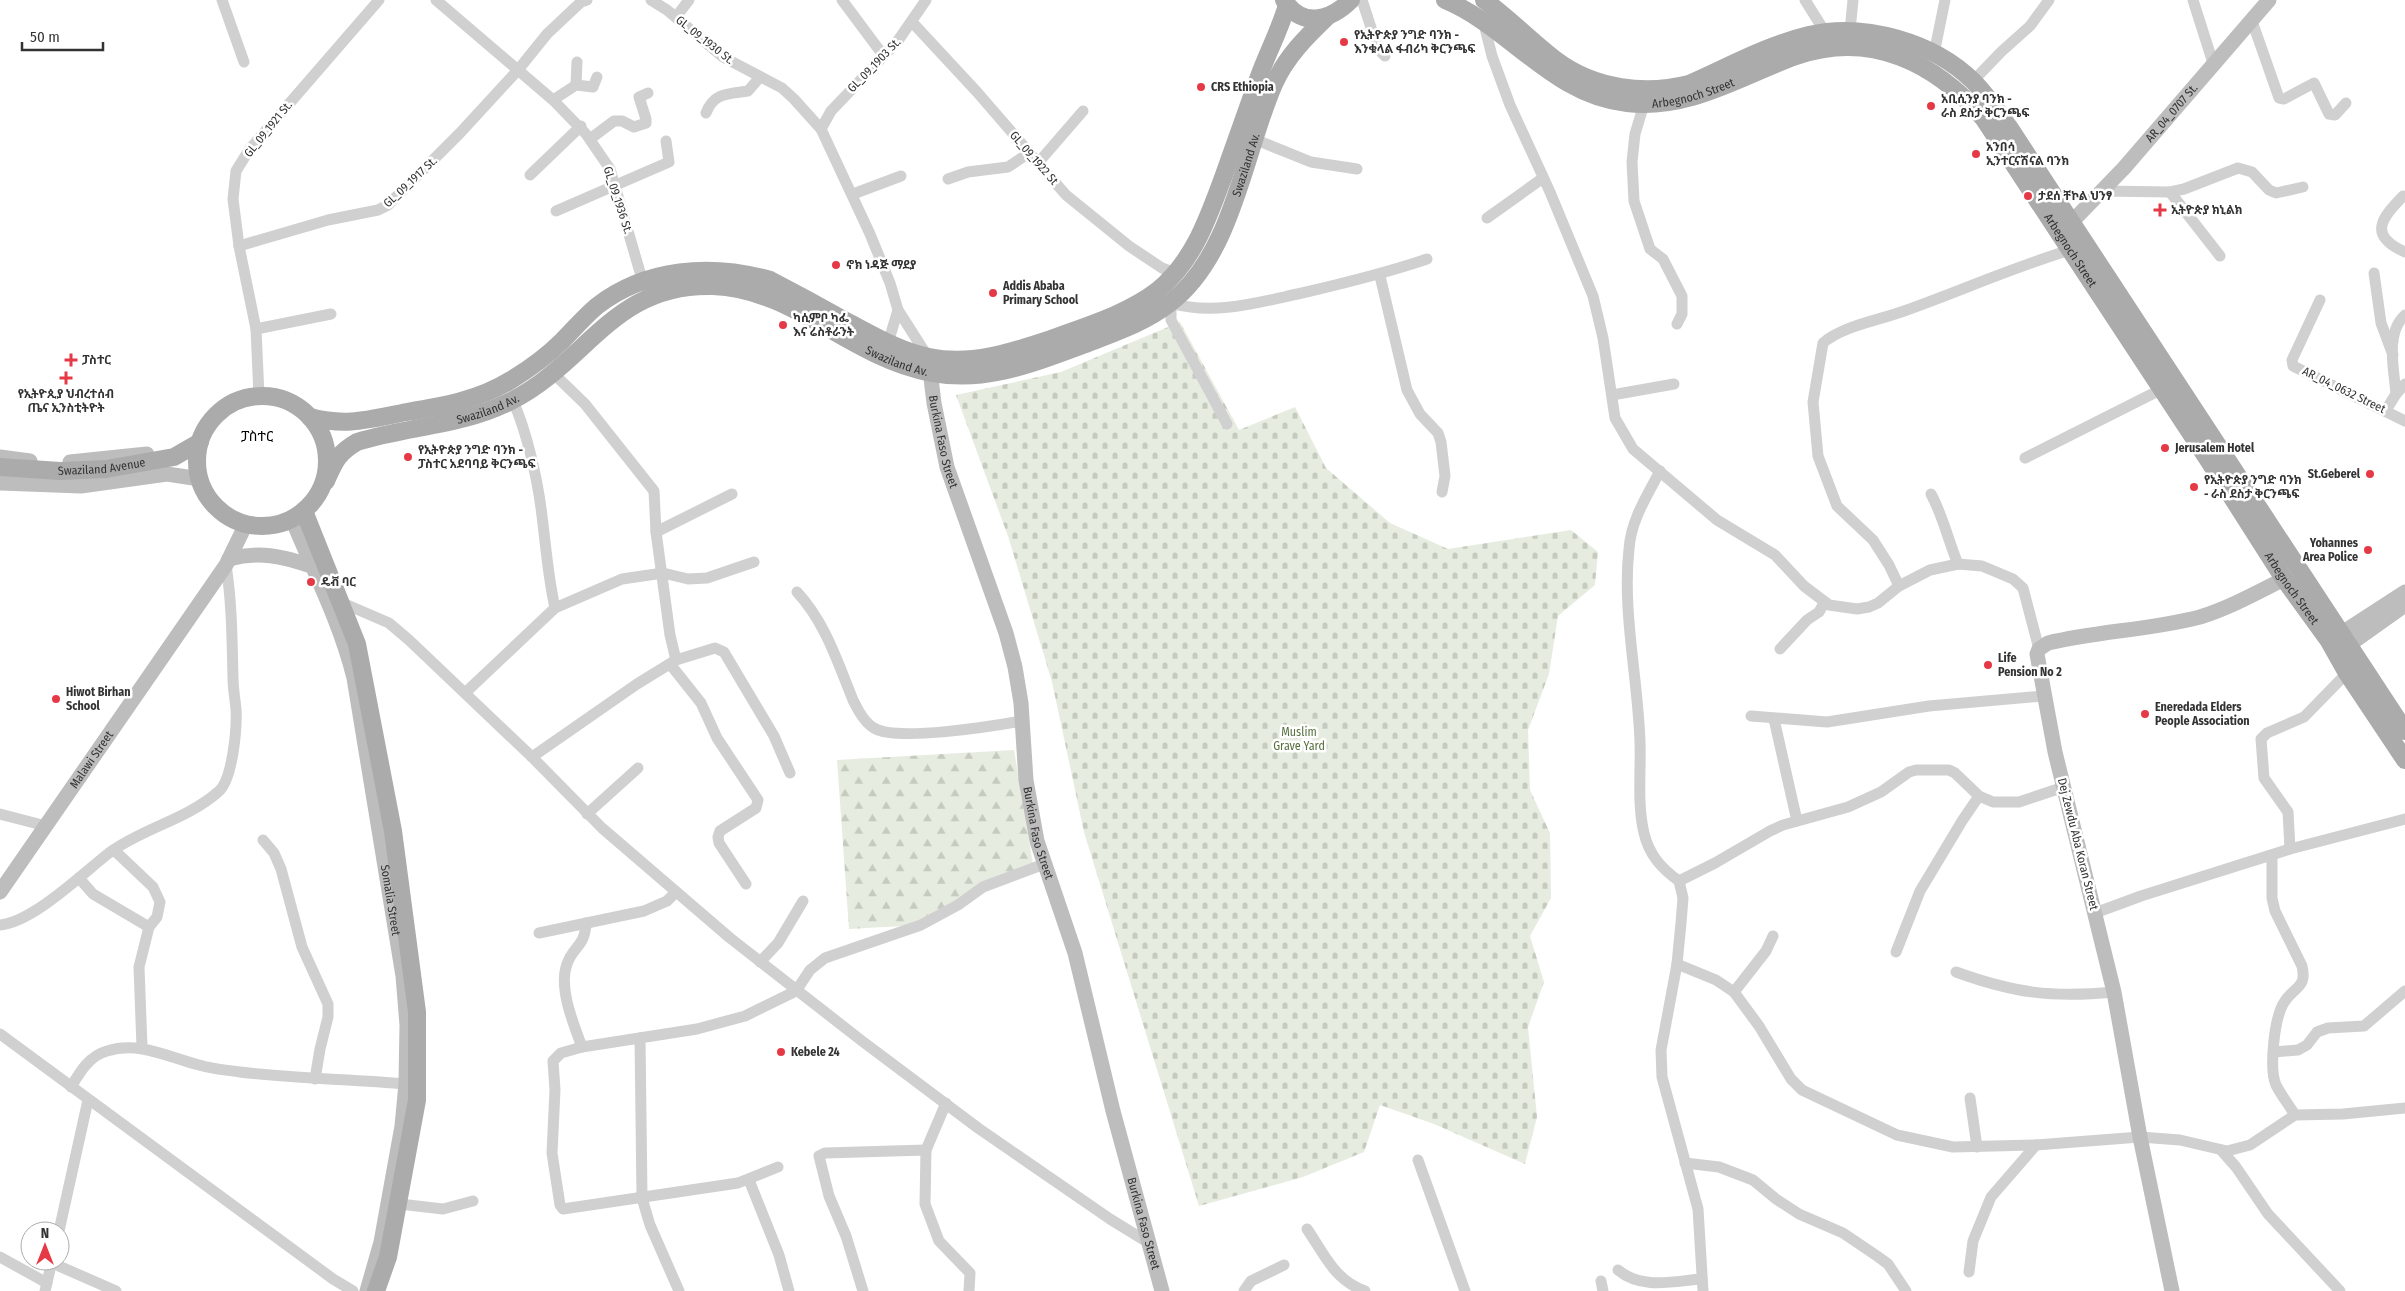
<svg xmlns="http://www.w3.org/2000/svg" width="2405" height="1291" font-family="'Fira Sans Condensed','Noto Sans Ethiopic',sans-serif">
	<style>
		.forest { fill: url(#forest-firs) }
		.cemetery { fill: url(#cemetery-stones) }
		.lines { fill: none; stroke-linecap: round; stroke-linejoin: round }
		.street { stroke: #d0d0d0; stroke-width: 11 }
		.secondary { stroke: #bdbdbd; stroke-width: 15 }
		.primary { stroke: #ababab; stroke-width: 18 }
		.poi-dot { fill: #e63946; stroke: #fff; stroke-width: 2 }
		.labels { text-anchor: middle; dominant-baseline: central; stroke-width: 5; stroke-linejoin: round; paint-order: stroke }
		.poi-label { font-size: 12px; font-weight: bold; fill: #333; stroke: #fff; text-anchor: start }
		.street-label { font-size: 12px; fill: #333; stroke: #fff }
		.park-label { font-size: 12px; fill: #56703f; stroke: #fff }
		.neighbourhood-label { font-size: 14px; fill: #000; stroke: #fff }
	</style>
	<defs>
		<pattern id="forest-firs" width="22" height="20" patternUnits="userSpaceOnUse" patternTransform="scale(1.25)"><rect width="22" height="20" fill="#e6ecdf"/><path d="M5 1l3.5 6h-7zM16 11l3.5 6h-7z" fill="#c6cbc0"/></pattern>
		<pattern id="cemetery-stones" width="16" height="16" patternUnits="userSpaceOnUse" patternTransform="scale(1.25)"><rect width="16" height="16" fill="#e6ecdf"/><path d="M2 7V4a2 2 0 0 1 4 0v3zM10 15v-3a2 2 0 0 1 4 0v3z" fill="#c6cbc0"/></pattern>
	</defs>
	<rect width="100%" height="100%" fill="#fff"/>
	<!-- forest -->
	<path class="forest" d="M 1014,750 L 1034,871 L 977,886 L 920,925 L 849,929 L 837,760 Z"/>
	<!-- cemetery -->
	<path class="cemetery" d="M 1180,322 L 1239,430 L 1295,407 L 1326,468 L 1390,523 L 1448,549 L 1571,530 L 1598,552 L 1595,585 L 1558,616 L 1549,674 L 1528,730 L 1530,790 L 1550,833 L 1551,898 L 1530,936 L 1544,982 L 1528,1027 L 1537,1117 L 1525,1164 L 1434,1124 L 1380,1105 L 1364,1152 L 1303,1177 L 1199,1206 L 1084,832 L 1052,682 L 1008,536 L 956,395 L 1061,372 Z"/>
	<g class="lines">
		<!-- street -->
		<g class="street">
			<path d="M 222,0 L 244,62"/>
			<path d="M 436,0 L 553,100 L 586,134 L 610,169 L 644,286"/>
			<path d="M 651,0 L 667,10 L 723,57 L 782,88 L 794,99 L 821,129 L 870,234 L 890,283 L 898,310 L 928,357"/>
			<path d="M 842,0 L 883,55"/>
			<path d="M 1362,0 L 1378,49 L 1385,56"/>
			<path d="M 1805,0 L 1825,32"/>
			<path d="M 2193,0 L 2213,63"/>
			<path d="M 676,17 L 689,0"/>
			<path d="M 1483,20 L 1492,56 L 1510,105 L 1550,192 L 1593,296 L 1603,338 L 1615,418 L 1633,449 L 1717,520 L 1775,555 L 1804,586 L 1829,605 L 1857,609 L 1869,607 L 1878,603 L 1899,586 L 1930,570 L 1958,564 L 1982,566 L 2013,579 L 2023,588 L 2039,649"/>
			<path d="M 2252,21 L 2279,98 L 2284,99 L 2314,83 L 2329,114 L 2335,115 L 2346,103"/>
			<path d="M 912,22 L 977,92 L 1066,195 L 1129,246 L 1162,268 L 1175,273"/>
			<path d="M 1850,31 L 1853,0"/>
			<path d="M 1934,54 L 1945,0"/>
			<path d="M 1973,81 L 2002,51 L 2030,26 L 2049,0"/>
			<path d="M 576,85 L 577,62"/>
			<path d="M 553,100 L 576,85 L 593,87 L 597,77"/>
			<path d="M 1644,104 L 1635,134 L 1632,162 L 1634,201 L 1650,249 L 1663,259 L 1682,296 L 1682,314 L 1677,324"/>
			<path d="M 706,113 C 714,92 729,94 748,91 L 760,77"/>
			<path d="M 821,129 L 831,111 L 897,42 L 926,0"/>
			<path d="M 590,139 L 614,121 L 622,121 L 634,127 L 646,123 L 646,119 L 639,97 L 648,93"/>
			<path d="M 1254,139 L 1311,162 L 1357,169"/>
			<path d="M 1038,163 L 1083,111"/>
			<path d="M 530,175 L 581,126"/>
			<path d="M 948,179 L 968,172 L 1008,167 L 1029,153"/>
			<path d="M 2102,191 L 2170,192 L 2184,189 L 2238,168 L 2252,172 L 2269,190 L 2276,193 L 2303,187"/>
			<path d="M 2170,192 L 2220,256"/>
			<path d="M 853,194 L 901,176"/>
			<path d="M 2403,196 C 2382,218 2367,235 2405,252"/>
			<path d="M 556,211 L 669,162 L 666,141"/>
			<path d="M 1487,218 L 1543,178"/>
			<path d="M 239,246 L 328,220 L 378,210 L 388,205 L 460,133 L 518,70 L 547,34 L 581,2 L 587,0"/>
			<path d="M 2374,273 L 2381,323 L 2393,355"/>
			<path d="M 1380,276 L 1407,390 L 1420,414 L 1438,433 L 1441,442 L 1445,476 L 1442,492"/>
			<path d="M 2320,300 L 2292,360 L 2293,366 L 2405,421"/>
			<path d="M 256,329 L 331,314"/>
			<path d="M 888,343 L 898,310"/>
			<path d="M 553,373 L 585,404 L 654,491 L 656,532 L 670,635 L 676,660"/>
			<path d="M 2396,394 C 2394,369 2385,333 2405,315"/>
			<path d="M 1612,395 L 1674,384"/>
			<path d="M 259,396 L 256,329 L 239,246 L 233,199 L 236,171 L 249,150 L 379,0"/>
			<path d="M 513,401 C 527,432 538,481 542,516 C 546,547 548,577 555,608"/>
			<path d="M 2386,410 L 2396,394 L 2405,384"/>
			<path d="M 1227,424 L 1171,320 L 1171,303 C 1214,316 1260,302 1302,293 C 1345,283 1386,273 1427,259"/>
			<path d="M 2025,458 L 2162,389"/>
			<path d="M 1660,471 C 1647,496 1631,520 1629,549 C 1622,611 1638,679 1640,742 C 1641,772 1637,804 1644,833 C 1649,855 1662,869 1679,881 L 1683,898 L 1681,923 L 1677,964 L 1661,1050 L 1662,1077 L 1698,1209 L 1703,1291"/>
			<path d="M 1931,494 C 1943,516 1948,540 1958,564"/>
			<path d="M 656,532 L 732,494"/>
			<path d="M 1899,586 L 1889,565 L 1873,540 L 1837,506 L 1818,456 L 1813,402 L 1823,343 C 1842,326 1880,320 1904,311 C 1960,291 2014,267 2070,250"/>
			<path d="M 797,592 C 823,620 835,655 849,690 C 853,702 863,722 874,728 C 896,742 994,726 1022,721"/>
			<path d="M 338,601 L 389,623 L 409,640 L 532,757 L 602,828 L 730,938 L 862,1041 L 978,1128 L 1110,1219 L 1149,1243"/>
			<path d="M 1780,649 L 1807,620 L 1819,612 L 1824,603"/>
			<path d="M 670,664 L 701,703 L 717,738 L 758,800 L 756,808 L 720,831 L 718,837 L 719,843 L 746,884"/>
			<path d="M 465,693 L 555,608 L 622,579 L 663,573 L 688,579 L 707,578 L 754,562"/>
			<path d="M 1751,716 L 1827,722 L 1929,706 L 2043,696"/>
			<path d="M 1774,719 L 1797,821"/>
			<path d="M 532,757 L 637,684 L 676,660 L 715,648 L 724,652 L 774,736 L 790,773"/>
			<path d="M 0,814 L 46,826"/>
			<path d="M 587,814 L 638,768"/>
			<path d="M 263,840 L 274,853 L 281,869 L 302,947 L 328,1004 L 328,1017 L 320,1049 L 315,1079"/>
			<path d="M 2290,849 L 2288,812 L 2264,778 L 2261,739 L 2267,733 L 2304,717 L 2347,673"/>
			<path d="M 114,850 L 153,887 L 160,902 L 157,917 L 149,927 L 139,967 L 142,1047"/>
			<path d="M 2272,856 L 2272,898 L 2275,911 L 2302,966 C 2307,988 2295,986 2285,1001 C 2274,1016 2269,1069 2276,1085 C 2281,1095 2289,1105 2295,1115"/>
			<path d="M 79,878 L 93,894 L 149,927"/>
			<path d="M 1679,881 L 1715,863 L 1770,831 L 1783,825 L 1848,807 L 1881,792 L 1909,772 L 1916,770 L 1949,770 L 1955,773 L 1979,796 L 1993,802 L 2019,802 L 2064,787"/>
			<path d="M 2095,913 L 2141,896 L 2290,849 L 2405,819"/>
			<path d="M 0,925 C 33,922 82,874 109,853 C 143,828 186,820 218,792 C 233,780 237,727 236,709 C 235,698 233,689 233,678 C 232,640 232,603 226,565"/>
			<path d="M 539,933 L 644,911 L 667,901 L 676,892"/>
			<path d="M 1896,952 L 1920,891 L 1962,821 L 1979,796"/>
			<path d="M 760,962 L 778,943 L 803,901"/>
			<path d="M 1677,964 L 1716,980 L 1734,992 L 1759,1026 L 1791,1079 L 1802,1090 L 1897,1135 L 1953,1147 L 2036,1145 L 2140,1137 L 2180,1140 L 2227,1151 L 2250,1145 L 2295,1115 L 2343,1114 L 2405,1108"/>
			<path d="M 1956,972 C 2014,993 2052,998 2114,992"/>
			<path d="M 1734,992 L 1766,951 L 1773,936"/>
			<path d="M 0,1034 L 333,1279 L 353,1291"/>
			<path d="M 640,1038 L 642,1198 L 650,1225 L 679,1291"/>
			<path d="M 582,1047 C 574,1025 558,988 567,964 C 573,946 585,947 586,923"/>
			<path d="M 2274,1052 L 2298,1050 L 2307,1045 L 2317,1032 L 2328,1028 L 2364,1026 L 2405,991"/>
			<path d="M 71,1087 C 80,1072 89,1056 107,1051 C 139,1041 168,1057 199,1065 C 212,1069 226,1070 240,1072 C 295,1079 351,1079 406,1084"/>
			<path d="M 1970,1098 L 1977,1147"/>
			<path d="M 946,1103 L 926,1150 L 925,1204 L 939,1241 L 970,1273 L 969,1291"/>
			<path d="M 2221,1150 L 2236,1167 L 2268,1214 L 2340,1291"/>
			<path d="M 1418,1160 L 1465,1291"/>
			<path d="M 1685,1163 L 1719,1167 L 1753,1180 L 1776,1199 L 1799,1214 L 1843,1233 L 1877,1256 L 1888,1264 L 1906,1291"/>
			<path d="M 778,1167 L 738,1183 L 563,1209 L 560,1205 L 552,1153 L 555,1090 L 553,1061 L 561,1053 L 582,1047 L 697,1029 L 745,1016 L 796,991 L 810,970 L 825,958 L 921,925 L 958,905 L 983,887 L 1044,864"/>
			<path d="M 749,1180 L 779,1255 L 789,1291"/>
			<path d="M 391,1203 L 443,1209 L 473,1201"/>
			<path d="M 1307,1229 C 1325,1255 1334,1280 1365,1291"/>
			<path d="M 59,1231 L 88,1100"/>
			<path d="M 0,1257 L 47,1283"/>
			<path d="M 52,1263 L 116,1291"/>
			<path d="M 1618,1270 C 1642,1290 1674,1281 1702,1279"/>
			<path d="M 1969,1272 L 1973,1241 L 1991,1197 L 2036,1145"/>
			<path d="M 1601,1281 L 1603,1291"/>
			<path d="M 45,1291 L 52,1261"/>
			<path d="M 863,1291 L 846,1236 L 829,1196 L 819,1156 L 825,1153 L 926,1150"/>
			<path d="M 1244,1291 L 1251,1281 L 1284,1265"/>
		</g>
		<!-- secondary -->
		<g class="secondary">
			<path id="s1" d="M 2064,230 L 2124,168 L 2269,0"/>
			<path id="s2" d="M 929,362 L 934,403 L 947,467 L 1006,633 L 1015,667 L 1021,703 L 1026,780 L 1037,841 L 1075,953 L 1113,1111 L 1162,1291"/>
			<path d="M 0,457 L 30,461"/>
			<path d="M 70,462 L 147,454"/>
			<path d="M 0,483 L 81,486 L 167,474 L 200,479"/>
			<path id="s3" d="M 292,519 C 314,572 340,622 354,678 L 403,976 L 407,1025 L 406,1084 L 402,1126 L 381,1242 L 367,1291"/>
			<path d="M 229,559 C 259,551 282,556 311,566"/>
			<path d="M 2331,640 L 2405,592"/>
			<path d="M 2339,652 L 2405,605"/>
			<path id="s4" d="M 0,892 L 226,565 L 246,524"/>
			<path d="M 2172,1291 L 2140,1137 L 2114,992 L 2055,752 L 2037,654 L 2039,649 L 2048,643 C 2098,631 2150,630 2200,617 C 2229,608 2256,593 2284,579"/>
		</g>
		<!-- primary -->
		<g class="primary">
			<path d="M 1284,0 C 1302,29 1331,20 1351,0"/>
			<path id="s5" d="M 1445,0 C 1510,27 1552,95 1627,103 C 1690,110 1740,76 1796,56 C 1871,30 1936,63 1984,119 L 2207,458 L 2284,579 L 2329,641 L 2347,673 L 2405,760"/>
			<path d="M 1484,0 C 1510,19 1532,42 1557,61 C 1595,89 1645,95 1689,84 C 1728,67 1767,45 1809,35 C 1864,22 1934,42 1974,82 C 1988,96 1998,112 2009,127 L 2405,731"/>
			<circle cx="262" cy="461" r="65"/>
			<path d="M 310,417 C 347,427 370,419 407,412 C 443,406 479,400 511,380 C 529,369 547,356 562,341 C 574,329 584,317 597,306 C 646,268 711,263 770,280 C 795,293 821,307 846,321 C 873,335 899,351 929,357 C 971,366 1012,352 1051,339 C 1086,326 1127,314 1157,291 C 1194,261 1208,218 1224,175 C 1235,144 1246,113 1257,82 C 1266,55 1279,33 1287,5"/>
			<path id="s6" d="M 0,467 L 60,471 L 106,469 L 174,457 L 200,442"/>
			<path id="s7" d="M 326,481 C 335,461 338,453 357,442 C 409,426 462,426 511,401 C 588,362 613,283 713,286 C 775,288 823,329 876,354 C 958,393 1008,373 1088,343 C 1117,332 1146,322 1170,303 C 1233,255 1244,152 1274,84 C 1286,57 1306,37 1327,17"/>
			<path d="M 304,511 L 357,644 L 393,831 L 417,1012 L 417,1100 L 388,1257 L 376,1291"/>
		</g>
	</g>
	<!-- markers -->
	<g class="poi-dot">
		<circle cx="1344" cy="42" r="5"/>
		<circle cx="1201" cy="87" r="5"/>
		<circle cx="1931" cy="106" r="5"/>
		<circle cx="1976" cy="154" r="5"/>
		<circle cx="2028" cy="196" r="5"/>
		<path d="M2157.5 202.5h5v5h5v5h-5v5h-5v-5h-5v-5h5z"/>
		<circle cx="836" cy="265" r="5"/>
		<circle cx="993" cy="293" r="5"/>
		<circle cx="783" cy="325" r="5"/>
		<path d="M68.5 352.5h5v5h5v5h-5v5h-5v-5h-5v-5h5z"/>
		<path d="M63.5 370.5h5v5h5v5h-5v5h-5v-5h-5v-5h5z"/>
		<circle cx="2165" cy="448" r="5"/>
		<circle cx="408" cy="457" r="5"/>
		<circle cx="2370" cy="474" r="5"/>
		<circle cx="2194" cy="487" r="5"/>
		<circle cx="2368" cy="550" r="5"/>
		<circle cx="311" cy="582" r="5"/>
		<circle cx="1988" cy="665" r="5"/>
		<circle cx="56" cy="699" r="5"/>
		<circle cx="2145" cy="714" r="5"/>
		<circle cx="781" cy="1052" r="5"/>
	</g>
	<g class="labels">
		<!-- poi labels -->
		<g class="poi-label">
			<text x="1354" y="35">የኢትዮጵያ ንግድ ባንክ -<tspan x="1354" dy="14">እንቁላል ፋብሪካ ቅርንጫፍ</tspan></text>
			<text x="1211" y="87">CRS Ethiopia</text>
			<text x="1941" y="99">አቢሲንያ ባንክ -<tspan x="1941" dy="14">ራስ ደስታ ቅርንጫፍ</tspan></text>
			<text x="1986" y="147">አንበሳ<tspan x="1986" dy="14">ኢንተርናሽናል ባንክ</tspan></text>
			<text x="2038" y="196">ታደሰ ቸኮል ህንፃ</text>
			<text x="2171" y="210">ኢትዮጵያ ክኒልክ</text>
			<text x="846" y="265">ኖክ ነዳጅ ማደያ</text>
			<text x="1003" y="286">Addis Ababa<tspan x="1003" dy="14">Primary School</tspan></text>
			<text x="793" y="318">ካሲምቦ ካፌ<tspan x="793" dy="14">እና ሬስቶራንት</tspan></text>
			<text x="82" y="360">ፓስተር</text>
			<text x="66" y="394" text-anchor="middle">የኢትዮጲያ ህብረተሰብ<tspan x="66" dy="14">ጤና ኢንስቲትዮት</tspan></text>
			<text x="2175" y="448">Jerusalem Hotel</text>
			<text x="418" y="450">የኢትዮጵያ ንግድ ባንክ -<tspan x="418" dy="14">ፓስተር አደባባይ ቅርንጫፍ</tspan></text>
			<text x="2360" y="474" text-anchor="end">St.Geberel</text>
			<text x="2204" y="480">የኢትዮጵያ ንግድ ባንክ<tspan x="2204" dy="14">- ራስ ደስታ ቅርንጫፍ</tspan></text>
			<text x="2358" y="543" text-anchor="end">Yohannes<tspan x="2358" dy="14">Area Police</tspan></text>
			<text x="321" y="582">ዴቭ ባር</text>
			<text x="1998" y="658">Life<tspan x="1998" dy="14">Pension No 2</tspan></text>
			<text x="66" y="692">Hiwot Birhan<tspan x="66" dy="14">School</tspan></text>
			<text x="2155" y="707">Eneredada Elders<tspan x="2155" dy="14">People Association</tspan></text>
			<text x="791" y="1052">Kebele 24</text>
		</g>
		<!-- street labels -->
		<g class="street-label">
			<text transform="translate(705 40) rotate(38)">GL_09_1930 St.</text>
			<text transform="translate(874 65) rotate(-46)">GL_09_1903 St.</text>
			<text stroke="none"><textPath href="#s5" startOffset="279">Arbegnoch Street</textPath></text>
			<text stroke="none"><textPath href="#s1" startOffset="159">AR_04_0707 St.</textPath></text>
			<text transform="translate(268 129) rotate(-51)">GL_09_1921 St.</text>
			<text transform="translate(1034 158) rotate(49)">GL_09_1922 St</text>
			<text stroke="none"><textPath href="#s7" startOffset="1100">Swaziland Av.</textPath></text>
			<text transform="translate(410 182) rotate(-43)">GL_09_1917 St.</text>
			<text transform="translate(618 200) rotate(72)">GL_09_1936 St.</text>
			<text stroke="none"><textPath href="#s5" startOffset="758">Arbegnoch Street</textPath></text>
			<text stroke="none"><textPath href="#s7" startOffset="650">Swaziland Av.</textPath></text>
			<text transform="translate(2344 390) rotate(26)">AR_04_0632 Street</text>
			<text stroke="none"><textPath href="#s7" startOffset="186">Swaziland Av.</textPath></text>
			<text stroke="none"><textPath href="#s2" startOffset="81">Burkina Faso Street</textPath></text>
			<text stroke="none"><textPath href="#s6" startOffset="102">Swaziland Avenue</textPath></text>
			<text stroke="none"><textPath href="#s5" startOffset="1162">Arbegnoch Street</textPath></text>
			<text stroke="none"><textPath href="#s4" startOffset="161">Malawi Street</textPath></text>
			<text stroke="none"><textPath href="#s2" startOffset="486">Burkina Faso Street</textPath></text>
			<text transform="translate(2078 844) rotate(76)">Dej Zewdu Aba Koran Street</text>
			<text stroke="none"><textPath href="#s3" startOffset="396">Somalia Street</textPath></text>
			<text stroke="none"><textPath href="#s2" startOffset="891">Burkina Faso Street</textPath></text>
		</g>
		<!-- park labels -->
		<g class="park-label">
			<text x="1299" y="732">Muslim<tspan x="1299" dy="14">Grave Yard</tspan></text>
		</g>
		<!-- neighbourhood labels -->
		<g class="neighbourhood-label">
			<text x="257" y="436">ፓስተር</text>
		</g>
	</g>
	<!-- north arrow -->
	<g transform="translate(45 1246)"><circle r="24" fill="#ffffff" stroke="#adadad"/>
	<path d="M0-4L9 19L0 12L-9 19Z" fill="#e63946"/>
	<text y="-8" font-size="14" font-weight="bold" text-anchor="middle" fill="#333333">N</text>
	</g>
	<!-- scale -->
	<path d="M22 42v8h81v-8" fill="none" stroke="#333333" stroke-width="2.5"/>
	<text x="30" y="42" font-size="15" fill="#333333" stroke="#ffffff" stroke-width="4" paint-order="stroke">50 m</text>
</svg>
